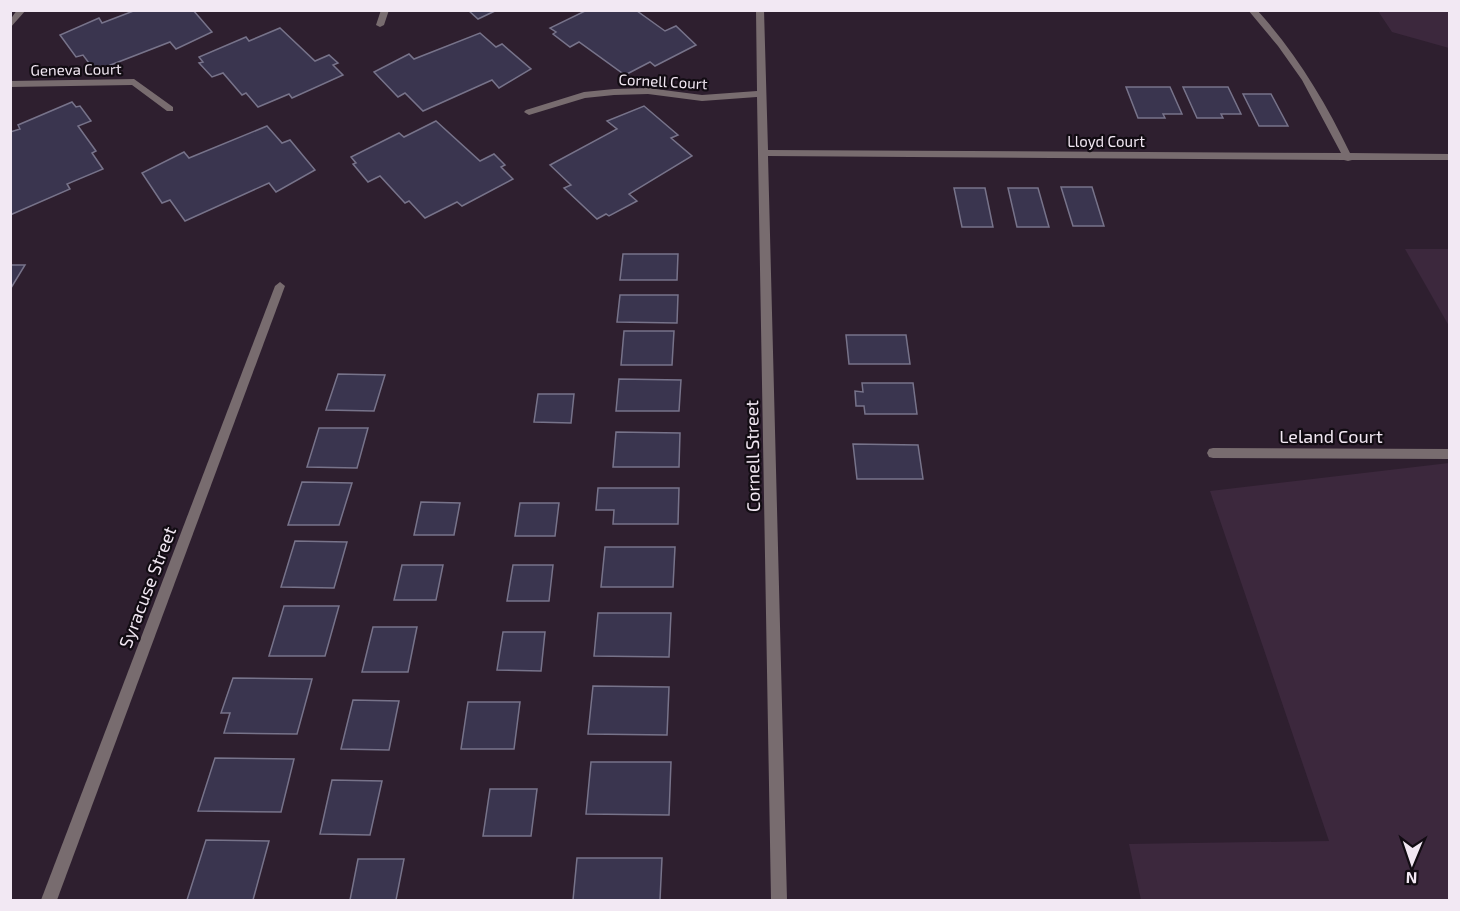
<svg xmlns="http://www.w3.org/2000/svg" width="1460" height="911" font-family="'Exo 2',sans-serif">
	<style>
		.built { fill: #3c283d }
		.building { fill: #3a354f; stroke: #77738a; stroke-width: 1.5 }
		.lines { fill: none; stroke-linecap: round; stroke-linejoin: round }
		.minor { fill: #786c6f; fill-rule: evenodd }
		.labels { text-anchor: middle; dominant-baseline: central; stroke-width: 4.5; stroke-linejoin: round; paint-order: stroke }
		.far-street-label { font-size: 15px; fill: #f2e8f3; stroke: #120c13 }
		.street-label { font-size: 18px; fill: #f2e8f3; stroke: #120c13 }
	</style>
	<rect width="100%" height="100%" fill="#2e1f2f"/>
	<!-- built -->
	<g class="built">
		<path d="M 1378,11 L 1449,11 L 1449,48 L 1392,32 Z"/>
		<path d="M 1405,249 L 1449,249 L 1449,326 Z"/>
		<path d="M 1449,463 L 1449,900 L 1141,900 L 1129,844 L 1329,841 L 1210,491 Z"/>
	</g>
	<!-- building -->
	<g class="building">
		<path d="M 136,10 L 193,10 L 212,32 L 176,49 L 170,42 L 95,71 L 83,55 L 76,57 L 60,35 L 99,18 L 102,23 Z"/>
		<path d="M 468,10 L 497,10 L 478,19 Z"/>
		<path d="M 587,10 L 637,11 L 665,31 L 676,26 L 696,45 L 655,66 L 650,62 L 625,75 L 579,42 L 570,47 L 553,34 L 556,32 L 550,28 Z"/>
		<path d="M 280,28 L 315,61 L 329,55 L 338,63 L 333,65 L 343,75 L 292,98 L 289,94 L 258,107 L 246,93 L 242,95 L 223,73 L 212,77 L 199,63 L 203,62 L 199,57 L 246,37 L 249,41 Z"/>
		<path d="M 480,33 L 496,47 L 502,44 L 531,69 L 499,88 L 492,80 L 423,111 L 405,93 L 398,97 L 374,72 L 409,54 L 414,59 Z"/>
		<path d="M 1126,87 L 1170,87 L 1182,114 L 1163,114 L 1165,118 L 1138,118 Z"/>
		<path d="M 1183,87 L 1228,87 L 1241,114 L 1221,114 L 1223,118 L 1197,118 Z"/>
		<path d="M 1243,94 L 1271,94 L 1288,126 L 1259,126 Z"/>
		<path d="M 72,102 L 76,107 L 80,106 L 91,121 L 78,126 L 96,151 L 92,153 L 103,169 L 67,184 L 70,189 L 10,215 L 10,132 L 20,129 L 18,125 Z"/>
		<path d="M 644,106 L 678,135 L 671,138 L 692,156 L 629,194 L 637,201 L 609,216 L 606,214 L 597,219 L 564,188 L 571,185 L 550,165 L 617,129 L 607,121 Z"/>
		<path d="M 436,121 L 480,161 L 494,154 L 505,165 L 501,167 L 513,179 L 462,206 L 457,202 L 425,218 L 409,201 L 405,203 L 380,176 L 368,182 L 353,164 L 356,163 L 351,157 L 399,133 L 404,137 Z"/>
		<path d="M 267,126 L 282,143 L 290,140 L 315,170 L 276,192 L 269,183 L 185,221 L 170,200 L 162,203 L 142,173 L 184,152 L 189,158 Z"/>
		<path d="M 1061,187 L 1092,187 L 1104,226 L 1073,226 Z"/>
		<path d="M 954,188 L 985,188 L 993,227 L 962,227 Z"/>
		<path d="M 1008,188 L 1038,188 L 1049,227 L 1017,227 Z"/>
		<path d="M 623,254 L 678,254 L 677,280 L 620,280 Z"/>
		<path d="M 10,265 L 25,265 L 11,288 L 10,288 Z"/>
		<path d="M 620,295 L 678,295 L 677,323 L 617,322 Z"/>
		<path d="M 624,331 L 674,331 L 672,365 L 621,365 Z"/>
		<path d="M 846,335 L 906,335 L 910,364 L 849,364 Z"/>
		<path d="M 338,374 L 385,375 L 374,411 L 326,410 Z"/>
		<path d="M 619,379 L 681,380 L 679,411 L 616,411 Z"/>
		<path d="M 862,383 L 913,383 L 917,414 L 865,414 L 864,406 L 856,406 L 855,391 L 863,392 Z"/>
		<path d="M 538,394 L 574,394 L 571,423 L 534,422 Z"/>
		<path d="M 319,428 L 368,428 L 357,468 L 307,467 Z"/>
		<path d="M 616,432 L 680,433 L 679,467 L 613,467 Z"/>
		<path d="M 853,444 L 918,445 L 923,479 L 857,479 Z"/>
		<path d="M 302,482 L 352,483 L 339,525 L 288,525 Z"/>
		<path d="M 598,488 L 679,488 L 678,524 L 613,524 L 614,510 L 596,510 Z"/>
		<path d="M 421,502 L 460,503 L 454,535 L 414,535 Z"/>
		<path d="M 520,503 L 559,503 L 555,536 L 515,536 Z"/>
		<path d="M 295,541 L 347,542 L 334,588 L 281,587 Z"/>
		<path d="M 605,547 L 675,547 L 673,587 L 601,587 Z"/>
		<path d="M 402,565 L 443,565 L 436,600 L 394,600 Z"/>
		<path d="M 513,565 L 553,565 L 549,601 L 507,601 Z"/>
		<path d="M 284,606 L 339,606 L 325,656 L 269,656 Z"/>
		<path d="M 598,613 L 671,613 L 669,657 L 594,656 Z"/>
		<path d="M 373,627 L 417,627 L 408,672 L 362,672 Z"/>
		<path d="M 503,632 L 545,632 L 541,671 L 497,670 Z"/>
		<path d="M 233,678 L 312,679 L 297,734 L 224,733 L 230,713 L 221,713 Z"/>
		<path d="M 593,686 L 669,687 L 667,735 L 588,734 Z"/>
		<path d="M 353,700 L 399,701 L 389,750 L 341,749 Z"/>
		<path d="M 468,702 L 520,702 L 514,749 L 461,749 Z"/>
		<path d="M 215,758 L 294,759 L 281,812 L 198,811 Z"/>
		<path d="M 591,762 L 671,762 L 669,815 L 586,814 Z"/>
		<path d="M 332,780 L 382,781 L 370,835 L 320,834 Z"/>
		<path d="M 490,789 L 537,789 L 531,836 L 483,836 Z"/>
		<path d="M 206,840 L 269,841 L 253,900 L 187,900 Z"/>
		<path d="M 577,858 L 662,858 L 660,900 L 573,900 Z"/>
		<path d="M 358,859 L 404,859 L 396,900 L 350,900 Z"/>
	</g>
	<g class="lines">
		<!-- minor -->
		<g class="minor">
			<path d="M 17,10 L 26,10 L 10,28 L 10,20 Z"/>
			<path d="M 381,10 L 389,10 L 384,25 L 380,27 L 376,25 Z"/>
			<path d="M 756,10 L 764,10 L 768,150 L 1341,153 L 1302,80 L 1278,46 L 1248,10 L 1257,10 C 1296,53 1325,101 1350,153 L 1450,154 L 1450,160 L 1352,160 L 1348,161 L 1344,160 L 768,156 L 787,900 L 771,900 L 757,97 L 702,101 L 648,94 L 614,95 L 585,98 L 529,115 L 524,112 L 526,110 L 584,92 L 614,89 L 648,88 L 702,95 L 757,91 Z"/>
			<path d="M 134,79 L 173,107 L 173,111 L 167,111 L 132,85 L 10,87 L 10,81 Z"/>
			<path d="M 280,282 L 285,286 L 57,900 L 41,900 L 275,286 Z"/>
			<path d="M 1213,448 L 1450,449 L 1450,459 L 1213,458 L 1209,457 L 1207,453 L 1209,449 Z"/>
		</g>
	</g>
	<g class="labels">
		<!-- far-street labels -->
		<g class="far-street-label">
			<text transform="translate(76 69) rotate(-1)">Geneva Court</text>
			<text transform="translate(663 81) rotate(3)">Cornell Court</text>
			<text x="1106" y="141">Lloyd Court</text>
		</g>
		<!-- street labels -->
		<g class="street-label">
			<text x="1331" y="436">Leland Court</text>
			<text transform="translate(752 456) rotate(-91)">Cornell Street</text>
			<text transform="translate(147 587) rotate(-69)">Syracuse Street</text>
		</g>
	</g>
	<!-- border -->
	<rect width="1460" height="911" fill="none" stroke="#f2e8f3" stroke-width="24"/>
	<!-- north arrow -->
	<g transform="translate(1412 863) rotate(182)" stroke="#120c13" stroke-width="4.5" paint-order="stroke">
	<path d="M0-4.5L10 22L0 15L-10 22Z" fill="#f2e8f3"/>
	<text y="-9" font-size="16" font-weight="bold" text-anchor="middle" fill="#f2e8f3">N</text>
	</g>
</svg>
